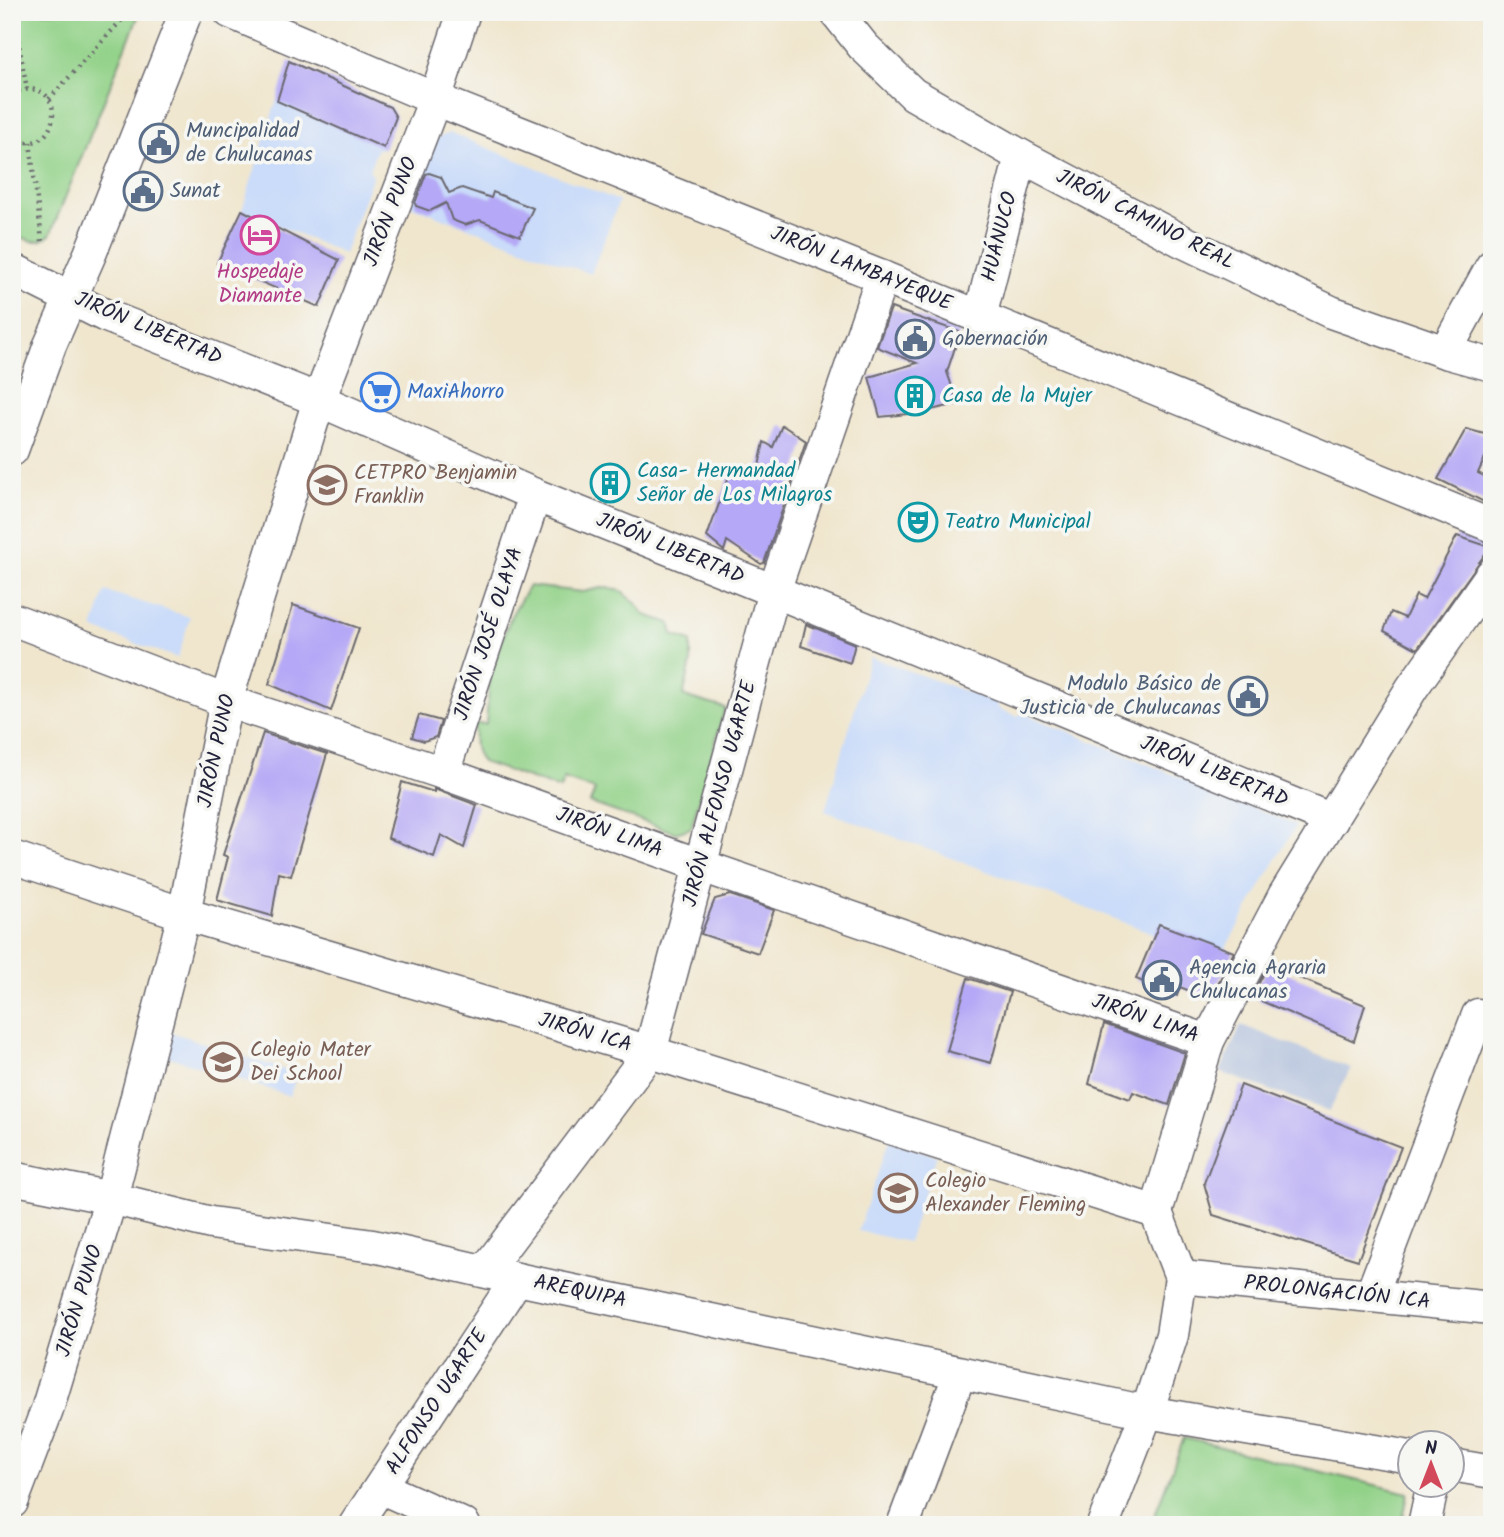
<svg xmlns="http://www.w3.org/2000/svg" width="1504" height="1537" font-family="Kalam,sans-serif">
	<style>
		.built { fill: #cadcf9 }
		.industrial { fill: #b7c5de }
		.green { fill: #92d288; stroke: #5a7a62; stroke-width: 2 }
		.building { fill: #b5a8f6 }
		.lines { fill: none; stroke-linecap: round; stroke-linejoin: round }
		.minor-casing { stroke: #6a676e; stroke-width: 35 }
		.path { stroke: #6a676e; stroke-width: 4.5; stroke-dasharray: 2 5; stroke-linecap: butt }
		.minor { stroke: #fff; stroke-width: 32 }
		.labels { text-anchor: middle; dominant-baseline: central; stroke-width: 7; stroke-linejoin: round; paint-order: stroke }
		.service-label { font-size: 21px; fill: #4e5e75; stroke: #f6f6f2; text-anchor: start }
		.street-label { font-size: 21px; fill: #22223b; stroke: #f6f6f2 }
		.hotel-label { font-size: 21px; fill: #b23c85; stroke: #f6f6f2 }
		.shop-label { font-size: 21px; fill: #366cbe; stroke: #f6f6f2; text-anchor: start }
		.culture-label { font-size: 21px; fill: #0d838f; stroke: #f6f6f2; text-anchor: start }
		.education-label { font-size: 21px; fill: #785e54; stroke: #f6f6f2; text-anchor: start }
	</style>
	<rect width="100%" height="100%" fill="#f6f6f2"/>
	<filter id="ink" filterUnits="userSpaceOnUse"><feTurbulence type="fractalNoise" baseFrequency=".0143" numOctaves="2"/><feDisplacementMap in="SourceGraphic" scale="14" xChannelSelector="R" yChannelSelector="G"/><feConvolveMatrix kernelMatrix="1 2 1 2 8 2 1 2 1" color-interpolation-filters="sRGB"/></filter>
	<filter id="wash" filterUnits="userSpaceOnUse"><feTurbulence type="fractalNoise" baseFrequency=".00686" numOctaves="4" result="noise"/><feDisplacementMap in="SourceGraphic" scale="28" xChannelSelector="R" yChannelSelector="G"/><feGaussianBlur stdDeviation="1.57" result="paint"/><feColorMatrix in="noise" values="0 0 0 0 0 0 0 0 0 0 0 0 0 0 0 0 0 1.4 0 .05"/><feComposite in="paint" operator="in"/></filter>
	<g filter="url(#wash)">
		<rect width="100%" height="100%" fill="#f0e6ce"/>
		<!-- built -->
		<g class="built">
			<path d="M 289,61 L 390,107 L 396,117 L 384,148 L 377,149 L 369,170 L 373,175 L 344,254 L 242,210 Z"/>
			<path d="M 451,133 L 619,201 L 591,274 L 403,203 L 428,140 Z"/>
			<path d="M 105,591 L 190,617 L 178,658 L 93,629 Z"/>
			<path d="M 870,657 L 996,702 L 999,709 L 1017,716 L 1023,713 L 1296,825 L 1220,958 L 825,811 Z"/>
			<path d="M 156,1027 L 297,1074 L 290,1096 L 148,1050 Z"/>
			<path d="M 889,1140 L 937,1156 L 908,1242 L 858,1231 Z"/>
		</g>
		<!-- industrial -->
		<path class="industrial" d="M 1241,1025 L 1351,1068 L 1329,1111 L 1220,1072 Z"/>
		<!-- green -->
		<g class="green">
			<path d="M 12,12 L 140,12 L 50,235 C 36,246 28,240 12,233 Z"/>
			<path d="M 529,586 L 583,592 L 601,588 L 618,589 L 635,602 L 645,615 L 670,623 L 673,635 L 691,641 L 691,663 L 683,696 L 725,708 L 691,828 L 676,833 L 590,803 L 595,790 L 564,779 L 560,789 L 482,762 C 473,751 474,738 475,724 L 486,724 L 490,675 L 511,616 Z"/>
			<path d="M 1184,1438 L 1408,1493 L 1402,1525 L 1151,1525 Z"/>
		</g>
		<g id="blocks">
			<!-- building -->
			<g class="building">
				<path d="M 289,61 L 390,107 L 396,117 L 384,148 L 277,101 Z"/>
				<path d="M 429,173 L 441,177 L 449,193 L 462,188 L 491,198 L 493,192 L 533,208 L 520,236 L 480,220 L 465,225 L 452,220 L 446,203 L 430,211 L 416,206 L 415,203 L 426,174 Z"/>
				<path d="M 242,210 L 339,260 L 319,307 L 217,263 Z"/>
				<path d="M 891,308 L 960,332 L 947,372 L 958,404 L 917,413 L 880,417 L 869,377 L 917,363 L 877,347 Z"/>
				<path d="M 782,425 L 806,441 L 764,563 L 761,564 L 727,541 L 724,551 L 707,537 L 732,468 L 758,471 L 764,442 L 773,447 Z"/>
				<path d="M 1466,429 L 1492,436 L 1492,442 L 1478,473 L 1492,480 L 1492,506 L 1438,479 Z"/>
				<path d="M 1457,536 L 1490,547 L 1417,649 L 1384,631 L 1391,612 L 1405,618 L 1416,595 L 1424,599 Z"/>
				<path d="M 293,605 L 359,628 L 331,711 L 269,684 Z"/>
				<path d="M 806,624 L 855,644 L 850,663 L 801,646 Z"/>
				<path d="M 419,715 L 441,721 L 436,737 L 424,741 L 412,737 Z"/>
				<path d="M 263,733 L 327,754 L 291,876 L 279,873 L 272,916 L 217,900 L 228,857 L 223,855 Z"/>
				<path d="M 402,782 L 434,792 L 434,789 L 477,805 L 464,848 L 441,835 L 434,857 L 388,838 Z"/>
				<path d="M 730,895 L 774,910 L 758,953 L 701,934 L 715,899 Z"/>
				<path d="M 1159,924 L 1234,952 L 1210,999 L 1180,987 L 1177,996 L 1136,979 Z"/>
				<path d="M 1268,965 L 1365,1005 L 1354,1041 L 1252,997 Z"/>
				<path d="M 968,978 L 1010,992 L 991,1063 L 947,1051 Z"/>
				<path d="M 1104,1024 L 1185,1053 L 1169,1105 L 1133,1092 L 1130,1099 L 1089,1084 Z"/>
				<path d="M 1241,1085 L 1401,1147 L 1358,1260 L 1213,1215 L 1204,1183 Z"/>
			</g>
		</g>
	</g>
	<g filter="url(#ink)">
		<use href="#blocks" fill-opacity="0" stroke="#6a676e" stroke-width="2"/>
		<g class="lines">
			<defs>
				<g id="minor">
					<path d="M 230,12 L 435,99 L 882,277 L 1492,526"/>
					<path d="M 836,12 L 863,46 L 913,94 L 1021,156 L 1182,241 L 1331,312 L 1445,352 L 1492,365"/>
					<path d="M 12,269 L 104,315 L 319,400 L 535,495 L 774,591 L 1332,820"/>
					<path d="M 980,317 L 1021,156"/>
					<path d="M 1445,352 L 1492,266"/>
					<path d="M 12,450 L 50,345 L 90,254 L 186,12"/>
					<path d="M 12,619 L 226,701 L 443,773 L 702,866 L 1208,1041"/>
					<path d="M 443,773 L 535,495"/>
					<path d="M 12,857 L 184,914 L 650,1052 L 1156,1212"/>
					<path d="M 12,1178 L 111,1198 L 211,1223 L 373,1246 L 517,1279 L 1147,1412 L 1410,1457"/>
					<path d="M 1156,1212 L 1208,1041 L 1284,896 L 1412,688 L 1492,574"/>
					<path d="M 485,1271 L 650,1052 L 774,591 L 882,277"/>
					<path d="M 1181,1277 L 1492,1308"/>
					<path d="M 1371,1296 L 1478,1015"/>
					<path d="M 1452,1465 L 1492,1472"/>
					<path d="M 382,1488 L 464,1525"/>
					<path d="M 12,1502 L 47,1410 L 111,1198 L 184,914 L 226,701 L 319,400 L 435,99 L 464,12"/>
					<path d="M 355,1525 L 517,1279"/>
					<path d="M 903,1525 L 960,1373"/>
					<path d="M 1103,1525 L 1147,1412 L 1172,1335 L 1181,1277 L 1156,1212"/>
					<path d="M 1424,1525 L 1433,1484"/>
				</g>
			</defs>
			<!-- minor casing -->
			<use href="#minor" class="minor-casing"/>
			<!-- path -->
			<g class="path">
				<path d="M 13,12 L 27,89"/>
				<path d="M 12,93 C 73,70 60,165 12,137"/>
				<path d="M 49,99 L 129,12"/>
				<path d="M 30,142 L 42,241"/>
			</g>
			<!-- minor -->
			<use href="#minor" class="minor"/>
		</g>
	</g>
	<!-- icons -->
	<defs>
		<symbol id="civic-ring" viewBox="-11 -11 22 22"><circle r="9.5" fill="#f6f6f2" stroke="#5c6f8a" stroke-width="1.5"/><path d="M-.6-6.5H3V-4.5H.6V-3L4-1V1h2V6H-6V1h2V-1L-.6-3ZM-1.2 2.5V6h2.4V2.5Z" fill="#5c6f8a"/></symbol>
		<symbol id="hotel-ring" viewBox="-11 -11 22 22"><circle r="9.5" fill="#f6f6f2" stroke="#d1479c" stroke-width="1.5"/><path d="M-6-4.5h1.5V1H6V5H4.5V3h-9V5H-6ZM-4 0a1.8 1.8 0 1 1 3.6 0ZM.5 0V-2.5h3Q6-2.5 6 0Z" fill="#d1479c"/></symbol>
		<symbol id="supermarket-ring" viewBox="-11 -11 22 22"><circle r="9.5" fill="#f6f6f2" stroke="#3f7fe0" stroke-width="1.5"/><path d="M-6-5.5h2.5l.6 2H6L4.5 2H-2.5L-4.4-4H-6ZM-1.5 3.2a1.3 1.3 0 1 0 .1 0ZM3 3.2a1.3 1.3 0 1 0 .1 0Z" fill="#3f7fe0"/></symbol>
		<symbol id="building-ring" viewBox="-11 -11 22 22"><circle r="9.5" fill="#f6f6f2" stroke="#0f9aa8" stroke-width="1.5"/><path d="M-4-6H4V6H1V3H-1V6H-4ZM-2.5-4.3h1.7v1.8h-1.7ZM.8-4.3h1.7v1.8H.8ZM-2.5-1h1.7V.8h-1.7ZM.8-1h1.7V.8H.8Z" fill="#0f9aa8"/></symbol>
		<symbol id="university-ring" viewBox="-11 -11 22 22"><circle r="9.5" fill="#f6f6f2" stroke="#8d6e63" stroke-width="1.5"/><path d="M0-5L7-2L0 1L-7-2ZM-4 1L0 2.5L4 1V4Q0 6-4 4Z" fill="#8d6e63"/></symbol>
		<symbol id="theatre-ring" viewBox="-11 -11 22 22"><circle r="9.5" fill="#f6f6f2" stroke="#0f9aa8" stroke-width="1.5"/><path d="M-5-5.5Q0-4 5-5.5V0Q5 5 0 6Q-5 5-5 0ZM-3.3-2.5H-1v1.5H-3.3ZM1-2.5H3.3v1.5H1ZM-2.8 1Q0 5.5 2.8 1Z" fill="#0f9aa8"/></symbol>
		<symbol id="school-ring" viewBox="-11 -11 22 22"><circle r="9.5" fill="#f6f6f2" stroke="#8d6e63" stroke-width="1.5"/><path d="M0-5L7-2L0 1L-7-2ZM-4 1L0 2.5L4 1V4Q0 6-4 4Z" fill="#8d6e63"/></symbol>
	</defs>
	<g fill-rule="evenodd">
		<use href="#civic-ring" x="137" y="121" width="44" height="44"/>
		<use href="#civic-ring" x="121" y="169" width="44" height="44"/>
		<use href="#hotel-ring" x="238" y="213" width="44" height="44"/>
		<use href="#civic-ring" x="893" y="317" width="44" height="44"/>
		<use href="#supermarket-ring" x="358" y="370" width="44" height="44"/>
		<use href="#building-ring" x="893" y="374" width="44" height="44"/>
		<use href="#building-ring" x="588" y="461" width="44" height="44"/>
		<use href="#university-ring" x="305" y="463" width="44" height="44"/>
		<use href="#theatre-ring" x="896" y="500" width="44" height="44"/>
		<use href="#civic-ring" x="1226" y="674" width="44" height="44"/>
		<use href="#civic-ring" x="1140" y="958" width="44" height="44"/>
		<use href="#school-ring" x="201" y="1040" width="44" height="44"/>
		<use href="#school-ring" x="876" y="1171" width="44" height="44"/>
	</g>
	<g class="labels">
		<!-- service labels -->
		<g class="service-label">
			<text x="186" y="131">Muncipalidad<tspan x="186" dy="24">de Chulucanas</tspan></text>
			<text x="170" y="191">Sunat</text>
			<text x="942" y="339">Gobernación</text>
			<text x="1221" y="684" text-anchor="end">Modulo Básico de<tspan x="1221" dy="24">Justicia de Chulucanas</tspan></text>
			<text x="1189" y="968">Agencia Agraria<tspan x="1189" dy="24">Chulucanas</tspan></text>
		</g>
		<!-- street labels -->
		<g class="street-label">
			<text transform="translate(391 212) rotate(-69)">JIRÓN PUNO</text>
			<text transform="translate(1145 220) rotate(27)">JIRÓN CAMINO REAL</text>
			<text transform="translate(1000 237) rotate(-76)">HUÁNUCO</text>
			<text transform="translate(861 269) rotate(22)">JIRÓN LAMBAYEQUE</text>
			<text transform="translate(148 329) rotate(23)">JIRÓN LIBERTAD</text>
			<text transform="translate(670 549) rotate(22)">JIRÓN LIBERTAD</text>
			<text transform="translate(489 634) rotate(-72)">JIRÓN JOSÉ OLAYA</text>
			<text transform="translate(217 751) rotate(-78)">JIRÓN PUNO</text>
			<text transform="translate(1214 772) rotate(22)">JIRÓN LIBERTAD</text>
			<text transform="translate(720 794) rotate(-75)">JIRÓN ALFONSO UGARTE</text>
			<text transform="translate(609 833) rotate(20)">JIRÓN LIMA</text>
			<text transform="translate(1145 1019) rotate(19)">JIRÓN LIMA</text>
			<text transform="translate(585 1033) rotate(16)">JIRÓN ICA</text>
			<text transform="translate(580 1292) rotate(12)">AREQUIPA</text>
			<text transform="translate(1337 1293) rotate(6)">PROLONGACIÓN ICA</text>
			<text transform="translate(80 1301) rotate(-73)">JIRÓN PUNO</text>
			<text transform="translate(437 1402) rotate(-57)">ALFONSO UGARTE</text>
		</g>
		<!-- hotel labels -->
		<g class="hotel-label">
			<text x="260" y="272">Hospedaje<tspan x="260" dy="24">Diamante</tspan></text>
		</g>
		<!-- shop labels -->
		<g class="shop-label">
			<text x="407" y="392">MaxiAhorro</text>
		</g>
		<!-- culture labels -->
		<g class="culture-label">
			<text x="942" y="396">Casa de la Mujer</text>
			<text x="637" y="471">Casa- Hermandad<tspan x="637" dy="24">Señor de Los Milagros</tspan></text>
			<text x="945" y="522">Teatro Municipal</text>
		</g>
		<!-- education labels -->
		<g class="education-label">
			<text x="354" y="473">CETPRO Benjamin<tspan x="354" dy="24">Franklin</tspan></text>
			<text x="250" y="1050">Colegio Mater<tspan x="250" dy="24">Dei School</tspan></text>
			<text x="925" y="1181">Colegio<tspan x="925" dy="24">Alexander Fleming</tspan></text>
		</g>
	</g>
	<!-- margin -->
	<rect width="1504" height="1537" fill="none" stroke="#f6f6f2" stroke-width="42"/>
	<!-- north arrow -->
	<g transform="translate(1431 1464)"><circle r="33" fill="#f6f6f2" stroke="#a1a1a9" stroke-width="2"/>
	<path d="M0-5L12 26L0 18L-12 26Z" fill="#d1495b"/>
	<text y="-10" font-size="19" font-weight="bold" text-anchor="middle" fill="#22223b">N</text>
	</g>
</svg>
